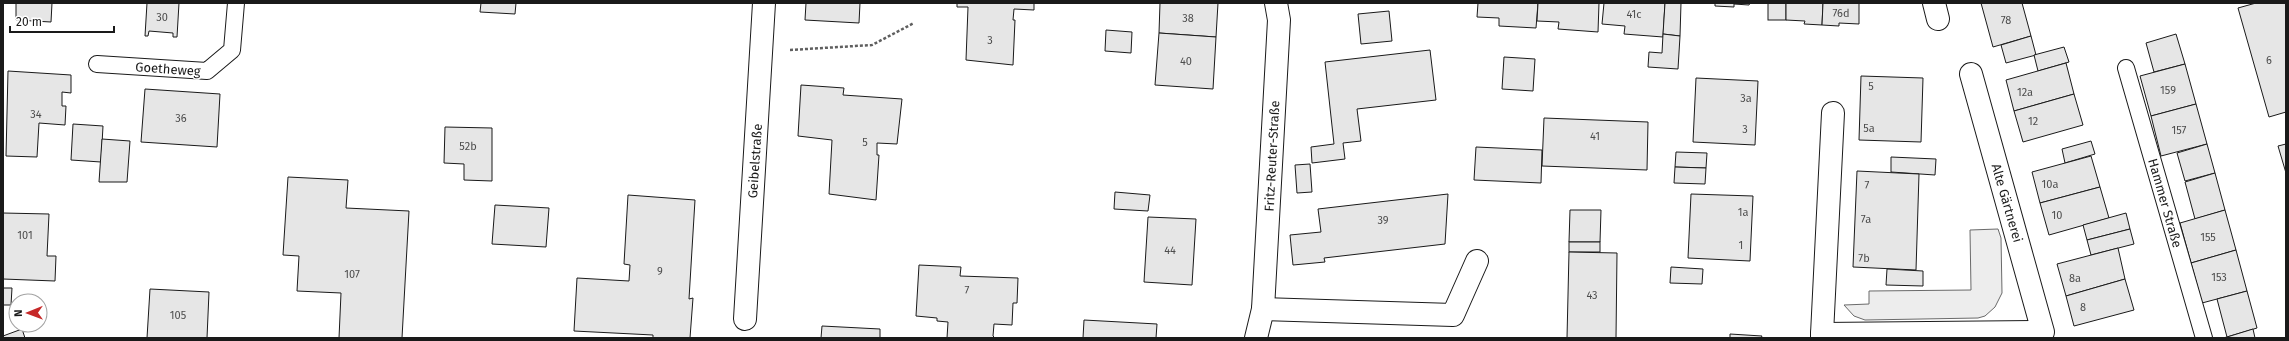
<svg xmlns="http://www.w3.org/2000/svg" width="2289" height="341" font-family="'Fira Sans',sans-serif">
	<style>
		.parking { fill: #ededed; stroke: #6a6a6a }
		.building { fill: #e6e6e6; stroke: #1a1a1a }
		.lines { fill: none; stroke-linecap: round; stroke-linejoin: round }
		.lane-casing { stroke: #1a1a1a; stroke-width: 18 }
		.street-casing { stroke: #1a1a1a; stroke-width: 24 }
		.secondary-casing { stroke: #1a1a1a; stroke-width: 24 }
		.path { stroke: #5f5f5f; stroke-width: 2.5; stroke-dasharray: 3 2; stroke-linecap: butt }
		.lane { stroke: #fff; stroke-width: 16 }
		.street { stroke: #fff; stroke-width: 22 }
		.secondary { stroke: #fff; stroke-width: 22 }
		.labels { text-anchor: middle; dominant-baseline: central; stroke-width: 3; stroke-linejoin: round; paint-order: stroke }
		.number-label { font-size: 11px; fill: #4d4d4d }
		.street-label { font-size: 13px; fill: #1a1a1a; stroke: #fff }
	</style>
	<rect width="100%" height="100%" fill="#fff"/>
	<!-- parking -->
	<path class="parking" d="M 1998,229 L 2001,238 L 2002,293 L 1995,307 L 1985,316 L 1978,318 L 1865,320 L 1854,316 L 1844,305 L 1869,304 L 1869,291 L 1971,290 L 1970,230 Z"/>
	<!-- building -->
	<g class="building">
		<path d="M 16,3 L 52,3 L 51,22 L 16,20 Z"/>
		<path d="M 147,3 L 179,3 L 177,37 L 173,37 L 173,33 L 149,31 L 148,36 L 145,36 Z"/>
		<path d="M 481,3 L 516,3 L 515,14 L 480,12 Z"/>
		<path d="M 806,3 L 860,3 L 859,23 L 805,20 Z"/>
		<path d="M 957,3 L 1034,3 L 1034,10 L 1014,9 L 1013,20 L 1015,20 L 1013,65 L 966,60 L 968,7 L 957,7 Z"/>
		<path d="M 1160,3 L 1218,3 L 1216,37 L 1159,33 Z"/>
		<path d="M 1478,3 L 1538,3 L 1536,28 L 1499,26 L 1499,18 L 1477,17 Z"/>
		<path d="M 1538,3 L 1599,3 L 1598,32 L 1558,29 L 1559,22 L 1537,21 Z"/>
		<path d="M 1604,3 L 1665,3 L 1663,37 L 1624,34 L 1625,26 L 1602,24 Z"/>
		<path d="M 1665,3 L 1681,3 L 1680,36 L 1663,34 Z"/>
		<path d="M 1715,3 L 1750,3 L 1749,5 L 1734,4 L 1734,7 L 1715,6 Z"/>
		<rect x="1768" y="3" width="18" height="17"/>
		<path d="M 1786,3 L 1823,3 L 1822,25 L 1804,24 L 1805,21 L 1786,20 Z"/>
		<path d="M 1823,3 L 1859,3 L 1859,24 L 1839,23 L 1839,26 L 1822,25 Z"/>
		<path d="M 1981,3 L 2022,3 L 2031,36 L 1993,47 Z"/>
		<path d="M 2256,3 L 2286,3 L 2286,112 L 2269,117 L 2238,8 Z"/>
		<path d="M 1389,11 L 1392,41 L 1361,44 L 1358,14 Z"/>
		<path d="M 1106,30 L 1132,32 L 1131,53 L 1105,51 Z"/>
		<path d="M 1159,33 L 1216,37 L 1213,89 L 1155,85 Z"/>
		<path d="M 1663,34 L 1680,36 L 1678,69 L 1648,67 L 1649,52 L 1662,53 Z"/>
		<path d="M 2176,34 L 2185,64 L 2154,72 L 2146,43 Z"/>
		<path d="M 2031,36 L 2036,55 L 2006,63 L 2001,45 Z"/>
		<path d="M 2064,47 L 2069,62 L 2038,71 L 2034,55 Z"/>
		<path d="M 1430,50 L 1436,100 L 1357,109 L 1361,141 L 1343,143 L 1345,159 L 1312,163 L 1311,147 L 1334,144 L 1325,62 Z"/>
		<path d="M 1504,57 L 1535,59 L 1533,91 L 1502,89 Z"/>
		<path d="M 2066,63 L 2074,94 L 2014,111 L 2006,80 Z"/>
		<path d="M 2185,64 L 2196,104 L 2151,116 L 2140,76 Z"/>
		<path d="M 8,71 L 71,75 L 71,93 L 62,92 L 62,106 L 66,106 L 65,125 L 39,123 L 37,157 L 6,156 Z"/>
		<path d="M 1861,76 L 1923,78 L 1921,142 L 1859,140 Z"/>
		<path d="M 1696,78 L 1758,81 L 1755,145 L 1693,142 Z"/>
		<path d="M 801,85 L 844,88 L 843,95 L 902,99 L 897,144 L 877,143 L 877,155 L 879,155 L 876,200 L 829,194 L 832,140 L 798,136 Z"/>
		<path d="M 145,89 L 220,94 L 217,147 L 141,142 Z"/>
		<path d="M 2074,94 L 2083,125 L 2023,142 L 2014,111 Z"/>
		<path d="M 2196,104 L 2207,144 L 2161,156 L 2151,116 Z"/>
		<path d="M 1544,118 L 1648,122 L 1647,170 L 1542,166 Z"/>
		<path d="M 73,124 L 103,126 L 101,162 L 71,160 Z"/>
		<path d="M 445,127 L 492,128 L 492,181 L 464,180 L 464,164 L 444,163 Z"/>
		<path d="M 102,139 L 130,141 L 127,182 L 99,182 Z"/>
		<path d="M 2091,141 L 2095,154 L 2065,163 L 2062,149 Z"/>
		<path d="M 2207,144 L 2215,173 L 2185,181 L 2177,153 Z"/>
		<path d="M 2286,144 L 2286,173 L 2278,146 Z"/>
		<path d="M 1476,147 L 1542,150 L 1541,183 L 1474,180 Z"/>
		<path d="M 1676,152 L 1707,153 L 1706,168 L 1675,167 Z"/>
		<path d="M 2091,156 L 2100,187 L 2040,203 L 2032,172 Z"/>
		<path d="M 1891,157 L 1936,159 L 1935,175 L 1891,172 Z"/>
		<path d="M 1310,164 L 1312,192 L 1297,193 L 1295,165 Z"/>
		<path d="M 1675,167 L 1706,168 L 1705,184 L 1674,183 Z"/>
		<path d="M 1857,171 L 1919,174 L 1916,270 L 1853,267 Z"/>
		<path d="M 2215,173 L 2225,210 L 2195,219 L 2185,182 Z"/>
		<path d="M 288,177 L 348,180 L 346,208 L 409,211 L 402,338 L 339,338 L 341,293 L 297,291 L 299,256 L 283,255 Z"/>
		<path d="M 2100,187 L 2109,218 L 2049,235 L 2040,203 Z"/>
		<path d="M 1115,192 L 1150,195 L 1148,211 L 1114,209 Z"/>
		<path d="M 1448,194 L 1445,244 L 1324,258 L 1325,262 L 1293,265 L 1290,235 L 1321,232 L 1318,209 Z"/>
		<path d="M 1691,194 L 1753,196 L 1750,261 L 1688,258 Z"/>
		<path d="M 628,195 L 695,200 L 689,299 L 693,298 L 690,338 L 653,338 L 653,335 L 574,331 L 577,278 L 629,281 L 630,265 L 624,264 Z"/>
		<path d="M 495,205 L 549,208 L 546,247 L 492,244 Z"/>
		<path d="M 1570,210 L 1601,210 L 1600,242 L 1569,242 Z"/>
		<path d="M 2225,210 L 2236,250 L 2191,263 L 2180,223 Z"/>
		<path d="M 3,213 L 49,214 L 47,256 L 56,256 L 55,281 L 3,279 Z"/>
		<path d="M 2126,213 L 2130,229 L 2087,240 L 2083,225 Z"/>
		<path d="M 1148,217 L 1196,219 L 1192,285 L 1144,282 Z"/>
		<path d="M 2130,229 L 2134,244 L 2091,255 L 2087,240 Z"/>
		<rect x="1569" y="242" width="31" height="10"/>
		<path d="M 2118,248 L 2125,279 L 2066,296 L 2057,264 Z"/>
		<path d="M 2236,250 L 2247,291 L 2202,303 L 2191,263 Z"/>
		<path d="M 1569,252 L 1617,253 L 1616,338 L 1567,338 Z"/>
		<path d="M 919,265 L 961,267 L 960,276 L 1018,278 L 1017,303 L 1013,303 L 1012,325 L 994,324 L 993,336 L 995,338 L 947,338 L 948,322 L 937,321 L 937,318 L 916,316 Z"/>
		<path d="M 1671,267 L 1703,269 L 1702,284 L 1670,283 Z"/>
		<path d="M 1887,269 L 1923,271 L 1923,286 L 1886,285 Z"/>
		<path d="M 2125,279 L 2134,310 L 2074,326 L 2066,296 Z"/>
		<path d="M 3,288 L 12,288 L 11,305 L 3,305 Z"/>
		<path d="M 150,289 L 209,292 L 207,338 L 147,338 Z"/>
		<path d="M 2247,291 L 2257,328 L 2227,337 L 2217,299 Z"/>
		<path d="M 1084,320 L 1157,324 L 1156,338 L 1083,338 Z"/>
		<path d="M 822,326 L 880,329 L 880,338 L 821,338 Z"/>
		<path d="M 22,329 L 25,338 L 4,338 L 3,336 Z"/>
		<path d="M 2253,329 L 2255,338 L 2223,338 L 2227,337 Z"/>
		<path d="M 1730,334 L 1762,336 L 1761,338 L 1730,338 Z"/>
	</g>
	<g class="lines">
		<defs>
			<g id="lane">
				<path d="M 97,64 L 207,71 L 232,50 L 236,3"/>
				<path d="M 2126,68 L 2204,338"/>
			</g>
			<g id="street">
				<path d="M 1934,3 L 1938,19"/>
				<path d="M 1263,309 L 1453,315 L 1477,261"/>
				<path d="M 745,319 L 764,3"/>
				<path d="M 1822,334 L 1833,113"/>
				<path d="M 1822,338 L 1822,334 L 2043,332 L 1971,74"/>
			</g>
			<path id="secondary" d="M 1256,338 L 1263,309 L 1279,20 L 1276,3"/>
		</defs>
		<!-- lane casing -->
		<use href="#lane" class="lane-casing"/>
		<!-- street casing -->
		<use href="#street" class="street-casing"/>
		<!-- secondary casing -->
		<use href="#secondary" class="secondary-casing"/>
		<!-- path -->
		<path class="path" d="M 790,50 L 872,45 L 914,23"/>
		<!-- lane -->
		<use href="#lane" class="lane"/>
		<!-- street -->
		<use href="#street" class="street"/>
		<!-- secondary -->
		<use href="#secondary" class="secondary"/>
	</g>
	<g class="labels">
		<!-- number labels -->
		<g class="number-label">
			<text x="1841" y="13">76d</text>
			<text x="1634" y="14">41c</text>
			<text x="162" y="17">30</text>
			<text x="1188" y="18">38</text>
			<text x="2006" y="20">78</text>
			<text x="990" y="40">3</text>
			<text x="2269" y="60">6</text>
			<text x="1186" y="61">40</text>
			<text x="1871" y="86">5</text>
			<text x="2168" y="90">159</text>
			<text x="2025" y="92">12a</text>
			<text x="1746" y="98">3a</text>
			<text x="36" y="114">34</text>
			<text x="181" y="118">36</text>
			<text x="2033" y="121">12</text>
			<text x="1869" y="128">5a</text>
			<text x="1745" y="129">3</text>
			<text x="2179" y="130">157</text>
			<text x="1595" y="136">41</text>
			<text x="865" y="142">5</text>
			<text x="468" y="146">52b</text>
			<text x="2050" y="184">10a</text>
			<text x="1867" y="185">7</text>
			<text x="1743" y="212">1a</text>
			<text x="2057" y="215">10</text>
			<text x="1866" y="219">7a</text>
			<text x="1383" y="220">39</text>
			<text x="25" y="235">101</text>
			<text x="2208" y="237">155</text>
			<text x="1741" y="245">1</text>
			<text x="1170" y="250">44</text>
			<text x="1864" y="258">7b</text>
			<text x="660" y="271">9</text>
			<text x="352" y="274">107</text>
			<text x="2219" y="277">153</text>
			<text x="2075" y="278">8a</text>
			<text x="967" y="290">7</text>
			<text x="1592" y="295">43</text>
			<text x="2083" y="307">8</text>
			<text x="178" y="315">105</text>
		</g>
		<!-- street labels -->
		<g class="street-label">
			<text transform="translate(168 69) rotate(4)">Goetheweg</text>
			<text transform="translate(1272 156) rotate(-87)">Fritz-Reuter-Straße</text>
			<text transform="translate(755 161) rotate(-86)">Geibelstraße</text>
			<text transform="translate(2007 203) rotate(74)">Alte Gärtnerei</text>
			<text transform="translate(2165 203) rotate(74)">Hammer Straße</text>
		</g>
	</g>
	<!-- border -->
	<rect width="2289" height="341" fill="none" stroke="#1a1a1a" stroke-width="8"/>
	<!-- north arrow -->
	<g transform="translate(28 313) rotate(269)"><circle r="19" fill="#ffffff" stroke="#a3a3a3"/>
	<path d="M0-3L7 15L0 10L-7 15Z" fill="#c62828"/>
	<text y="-6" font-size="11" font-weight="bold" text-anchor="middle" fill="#1a1a1a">N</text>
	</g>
	<!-- scale -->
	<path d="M10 26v6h104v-6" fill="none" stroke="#1a1a1a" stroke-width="2"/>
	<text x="16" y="26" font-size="12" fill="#1a1a1a" stroke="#ffffff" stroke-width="3" paint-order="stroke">20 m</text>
</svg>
